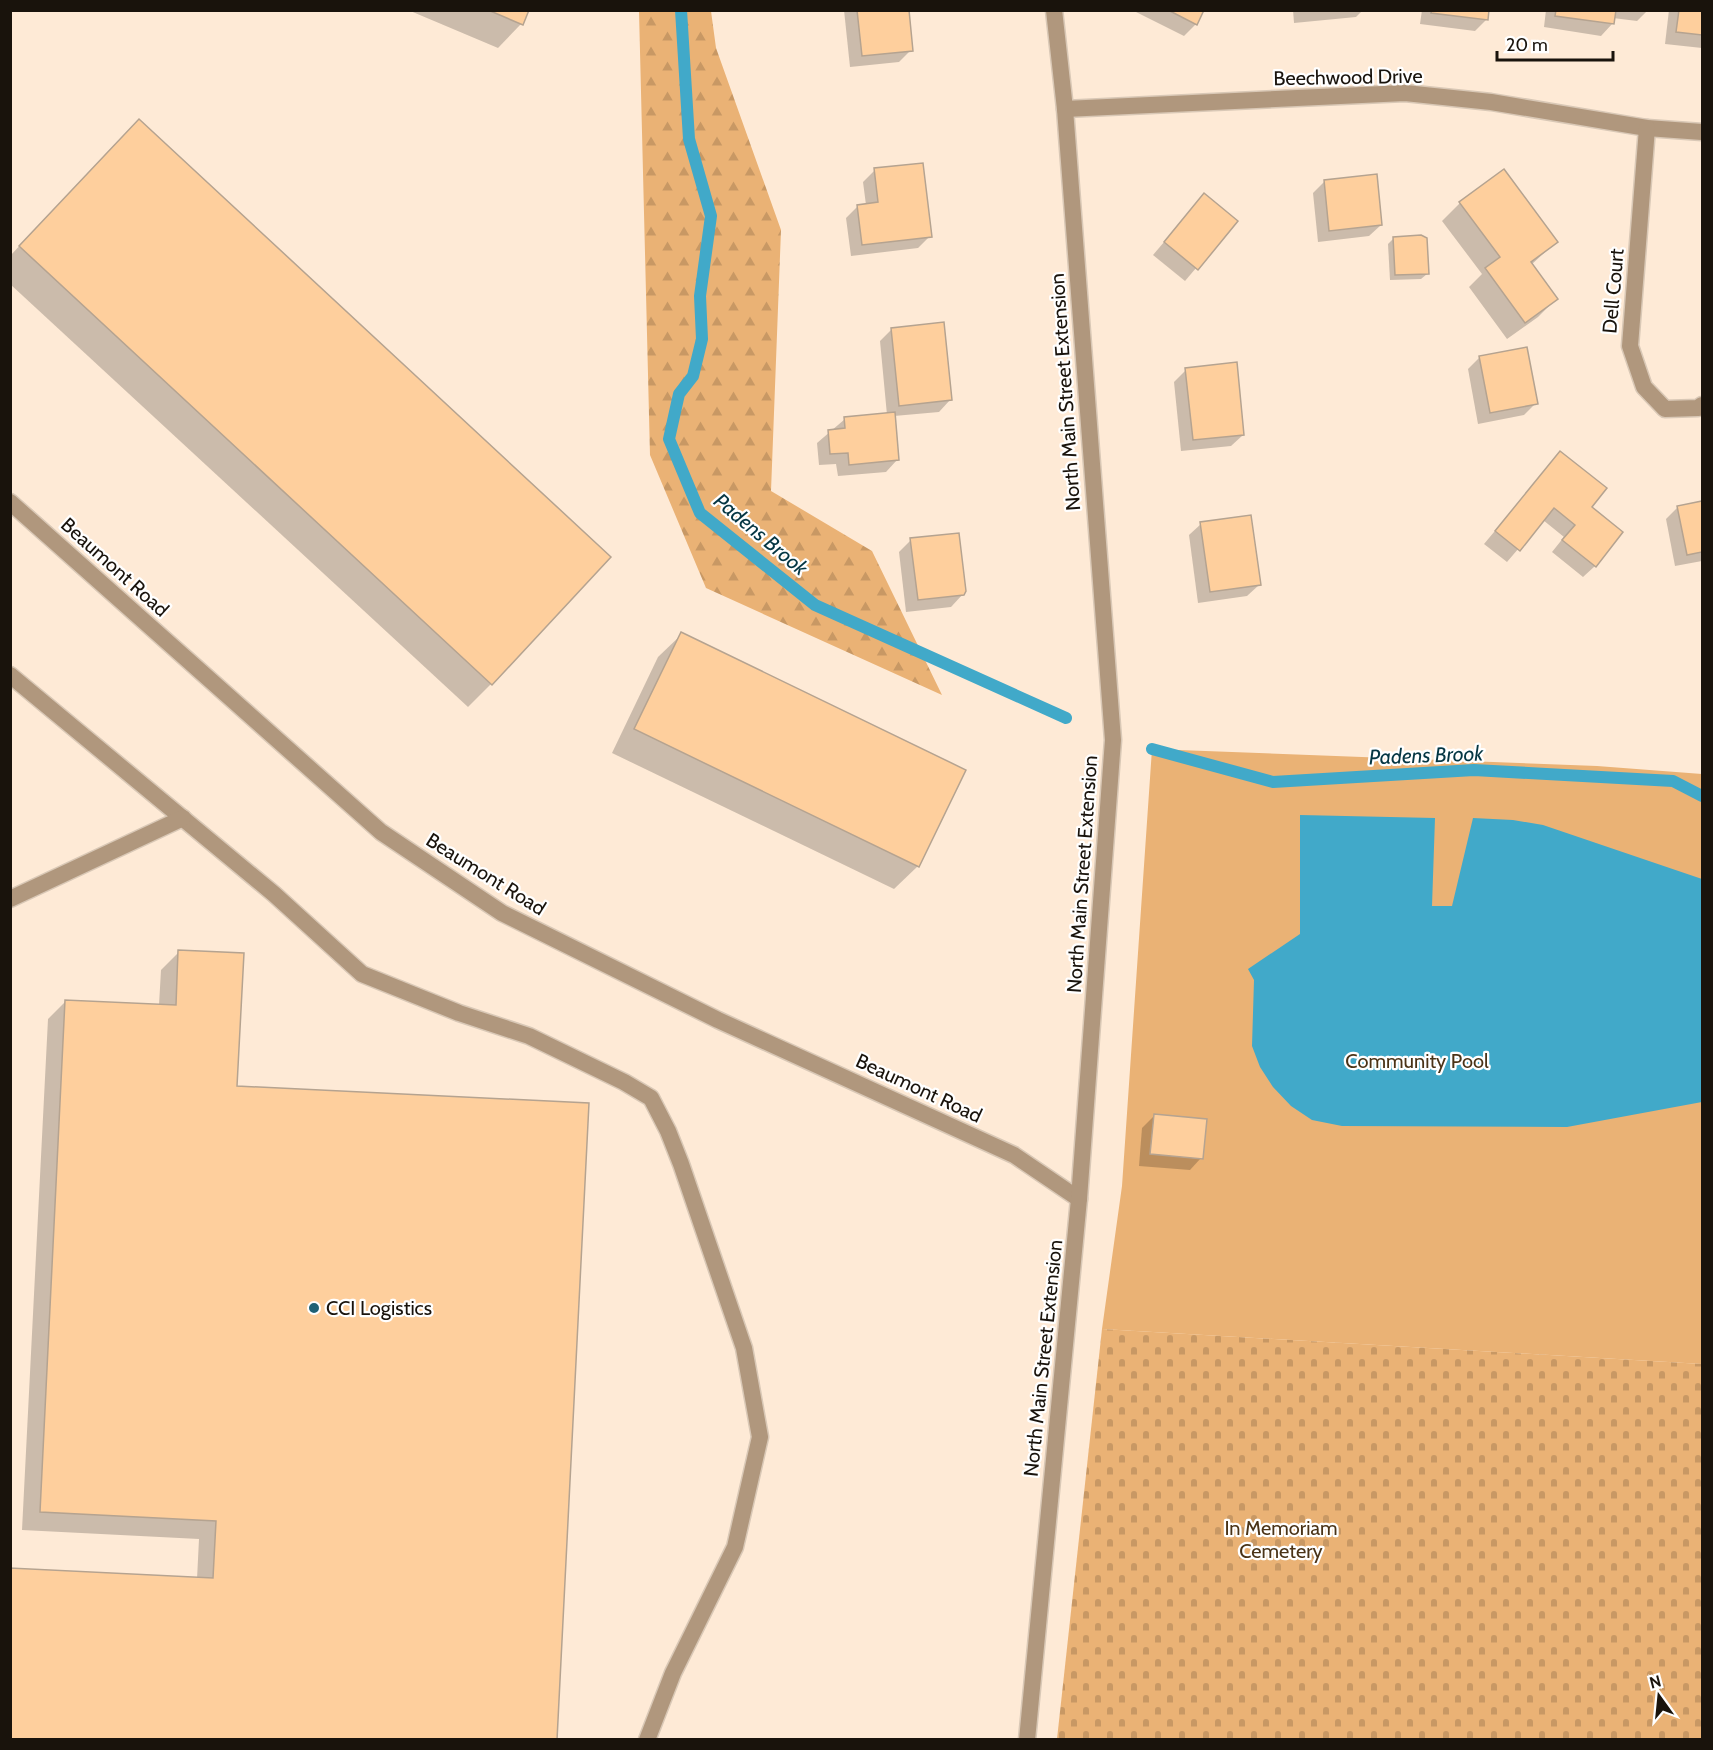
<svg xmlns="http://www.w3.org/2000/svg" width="1713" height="1750" font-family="Cabin,sans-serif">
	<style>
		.green { fill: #eab275 }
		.forest { fill: url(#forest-firs) }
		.cemetery { fill: url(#cemetery-stones) }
		.water { fill: #41a9c9 }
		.shadow { fill: #0003 }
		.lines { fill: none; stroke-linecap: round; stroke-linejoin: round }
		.stream { stroke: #41a9c9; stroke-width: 12 }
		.building { fill: #fecf9d; stroke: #b5a390; stroke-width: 1.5 }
		.service-casing { stroke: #d9c8b6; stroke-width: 19 }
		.minor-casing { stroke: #d9c8b6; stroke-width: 19 }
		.tertiary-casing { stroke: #d9c8b6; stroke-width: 19 }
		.service { stroke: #b0977d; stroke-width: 16 }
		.minor { stroke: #b0977d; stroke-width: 16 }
		.tertiary { stroke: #b0977d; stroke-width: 16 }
		.poi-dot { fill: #1f6175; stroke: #fff; stroke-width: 2 }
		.labels { text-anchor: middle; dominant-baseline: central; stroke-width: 4.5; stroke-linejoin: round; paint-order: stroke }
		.street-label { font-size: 20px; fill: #19130c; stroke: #fff }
		.park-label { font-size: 20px; fill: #4a3317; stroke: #fff }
		.poi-label { font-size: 20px; fill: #19130c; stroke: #fff; text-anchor: start }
		.water-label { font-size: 21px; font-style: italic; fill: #053643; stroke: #fff }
	</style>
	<defs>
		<pattern id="forest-firs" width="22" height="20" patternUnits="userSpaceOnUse" patternTransform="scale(1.5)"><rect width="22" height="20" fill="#eab275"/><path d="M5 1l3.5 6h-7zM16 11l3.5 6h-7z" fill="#c89864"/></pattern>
		<pattern id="cemetery-stones" width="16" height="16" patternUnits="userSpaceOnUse" patternTransform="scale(1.5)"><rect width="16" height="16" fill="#eab275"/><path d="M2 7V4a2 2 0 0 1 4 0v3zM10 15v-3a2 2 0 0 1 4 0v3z" fill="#c89864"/></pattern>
	</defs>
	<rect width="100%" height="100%" fill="#feead6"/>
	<!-- green -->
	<path class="green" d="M 1152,749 L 1597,766 L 1702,774 L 1702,1364 L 1102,1329 L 1122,1186 Z"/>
	<!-- forest -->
	<path class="forest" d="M 639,11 L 711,11 L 716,48 L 781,230 L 771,491 L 872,551 L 942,695 L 706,588 L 650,455 Z"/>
	<!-- cemetery -->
	<path class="cemetery" d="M 1102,1329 L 1702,1364 L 1702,1739 L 1057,1739 Z"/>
	<!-- water -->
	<path class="water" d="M 1300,815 L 1435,818 L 1432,906 L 1452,906 L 1473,818 L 1513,820 L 1543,825 L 1702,879 L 1702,1102 L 1567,1127 L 1342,1126 L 1312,1120 L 1291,1106 L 1273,1087 L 1260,1067 L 1252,1046 L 1254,980 L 1248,969 L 1300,934 Z"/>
	<!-- shadow -->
	<g class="shadow">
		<path d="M 408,10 L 527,10 L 521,24 L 498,48 Z"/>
		<path d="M 844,10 L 907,10 L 911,50 L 899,62 L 850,67 Z"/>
		<path d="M 1132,10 L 1202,10 L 1196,24 L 1184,36 Z"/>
		<path d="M 1293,10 L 1363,10 L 1356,17 L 1294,23 Z"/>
		<path d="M 1422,10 L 1488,10 L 1487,19 L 1475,31 L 1420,24 Z"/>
		<path d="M 1546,10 L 1648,10 L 1637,21 L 1613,18 L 1612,24 L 1601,36 L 1544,27 Z"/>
		<path d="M 1669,10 L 1702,10 L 1702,48 L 1665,44 Z"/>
		<path d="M 115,144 L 491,684 L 468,707 L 10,284 L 10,256 Z"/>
		<path d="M 875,170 L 930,236 L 918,248 L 851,256 L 846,218 L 858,206 L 866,205 L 863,182 Z"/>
		<path d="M 1325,181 L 1381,225 L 1369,236 L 1318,242 L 1313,193 Z"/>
		<path d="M 1204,195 L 1236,221 L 1185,281 L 1153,255 Z"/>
		<path d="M 1460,203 L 1556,242 L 1531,265 L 1556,299 L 1538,317 L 1507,339 L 1469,287 L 1482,274 L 1442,221 Z"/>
		<path d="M 1394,238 L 1427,274 L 1421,279 L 1390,280 L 1388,244 Z"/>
		<path d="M 892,329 L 950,400 L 939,412 L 894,416 L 897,460 L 886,472 L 838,476 L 836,464 L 819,465 L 817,443 L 845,419 L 887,415 L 880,341 Z"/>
		<path d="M 1480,357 L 1536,403 L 1524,415 L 1478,424 L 1468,369 Z"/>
		<path d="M 1186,370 L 1243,435 L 1231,446 L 1181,451 L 1174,382 Z"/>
		<path d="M 1560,453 L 1590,507 L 1595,566 L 1583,577 L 1552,552 L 1564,537 L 1543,520 L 1507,562 L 1484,544 Z"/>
		<path d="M 1702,502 L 1702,561 L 1675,566 L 1666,519 L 1678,507 Z"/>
		<path d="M 1201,524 L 1259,585 L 1247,596 L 1198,603 L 1189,535 Z"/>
		<path d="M 911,540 L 963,594 L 951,607 L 906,612 L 899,552 Z"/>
		<path d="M 682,634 L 918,866 L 894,889 L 612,753 L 658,657 Z"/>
		<path d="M 179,952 L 236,1088 L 555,1740 L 197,1579 L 199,1539 L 22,1530 L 48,1019 L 66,1001 L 159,1005 L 161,970 Z"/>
		<path d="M 1154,1116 L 1201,1158 L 1190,1170 L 1139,1166 L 1142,1128 Z"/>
	</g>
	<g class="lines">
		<!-- stream -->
		<g class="stream">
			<path d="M 681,10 L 689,139 L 711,216 L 700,296 L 702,339 L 693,376 L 679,394 L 669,439 L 700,513 L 815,605 L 1066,718"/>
			<path d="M 1152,749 L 1273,782 L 1474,770 L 1673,781 L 1702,796"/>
		</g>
	</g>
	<!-- building -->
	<g class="building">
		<path d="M 488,10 L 529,10 L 523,25 Z"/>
		<path d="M 857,10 L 909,10 L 913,51 L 862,56 Z"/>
		<path d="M 1168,10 L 1204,10 L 1197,25 Z"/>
		<path d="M 1432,10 L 1489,10 L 1488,20 L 1431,13 Z"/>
		<path d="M 1556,10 L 1616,10 L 1614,24 L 1555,16 Z"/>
		<path d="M 1679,10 L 1702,10 L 1702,35 L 1676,32 Z"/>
		<path d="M 139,119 L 611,557 L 492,685 L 19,246 Z"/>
		<path d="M 923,163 L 932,237 L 862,245 L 857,205 L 878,202 L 874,168 Z"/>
		<path d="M 1504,169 L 1558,242 L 1531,262 L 1558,299 L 1525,323 L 1485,268 L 1500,257 L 1459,202 Z"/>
		<path d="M 1377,174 L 1382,225 L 1329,231 L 1324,180 Z"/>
		<path d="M 1204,193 L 1238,221 L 1198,270 L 1164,242 Z"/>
		<path d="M 1421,235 L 1427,238 L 1429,274 L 1395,275 L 1393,237 Z"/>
		<path d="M 944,322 L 952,400 L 899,406 L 891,328 Z"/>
		<path d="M 1527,347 L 1538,404 L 1490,413 L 1479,356 Z"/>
		<path d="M 1237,362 L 1244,435 L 1193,440 L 1185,368 Z"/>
		<path d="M 895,412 L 899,460 L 849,465 L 848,453 L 830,454 L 828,430 L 845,428 L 844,417 Z"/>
		<path d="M 1560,451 L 1607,488 L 1592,507 L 1623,532 L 1596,567 L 1562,540 L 1575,525 L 1554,508 L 1520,551 L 1495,531 Z"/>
		<path d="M 1702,501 L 1702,552 L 1687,555 L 1677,506 Z"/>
		<path d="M 1251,515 L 1261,585 L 1210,592 L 1200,522 Z"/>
		<path d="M 959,533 L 966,591 L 964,595 L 918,600 L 910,538 Z"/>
		<path d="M 681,632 L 966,770 L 919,867 L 634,729 Z"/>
		<path d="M 178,950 L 244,953 L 237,1086 L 589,1103 L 557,1740 L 10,1740 L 10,1568 L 213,1578 L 216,1521 L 40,1512 L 65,1000 L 176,1005 Z"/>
		<path d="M 1154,1114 L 1207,1119 L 1203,1159 L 1150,1154 Z"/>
	</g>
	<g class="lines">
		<defs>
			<g id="service">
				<path d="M 10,675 L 274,894 L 362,974 L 459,1013 L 529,1036 L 624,1082 L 651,1098 L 668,1131 L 681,1164 L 744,1348 L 760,1437 L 735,1547 L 673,1673 L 647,1740"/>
				<path d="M 10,899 L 183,818"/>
			</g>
			<g id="minor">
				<path d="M 1065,109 L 1405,93 L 1491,102 L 1647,128 L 1702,132"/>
				<path d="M 1647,128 L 1630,346 L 1644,387 L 1665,409 L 1698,408 L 1702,405"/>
				<path d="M 10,502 L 381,832 L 502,913 L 718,1020 L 1014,1155 L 1079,1199"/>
			</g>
			<path id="tertiary" d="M 1027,1740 L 1079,1199 L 1113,740 L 1065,109 L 1054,10"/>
		</defs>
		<!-- service casing -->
		<use href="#service" class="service-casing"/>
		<!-- minor casing -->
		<use href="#minor" class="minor-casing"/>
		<!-- tertiary casing -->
		<use href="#tertiary" class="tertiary-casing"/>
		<!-- service -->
		<use href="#service" class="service"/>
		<!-- minor -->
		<use href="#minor" class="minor"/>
		<!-- tertiary -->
		<use href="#tertiary" class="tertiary"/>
	</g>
	<!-- markers -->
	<circle class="poi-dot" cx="314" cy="1308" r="6"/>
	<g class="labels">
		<!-- street labels -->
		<g class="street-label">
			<text transform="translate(1348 77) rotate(-1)">Beechwood Drive</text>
			<text transform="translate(1613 291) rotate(-85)">Dell Court</text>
			<text transform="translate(1065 392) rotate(-94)">North Main Street Extension</text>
			<text transform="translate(115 567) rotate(42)">Beaumont Road</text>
			<text transform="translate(486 874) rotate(32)">Beaumont Road</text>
			<text transform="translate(1082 874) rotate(-86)">North Main Street Extension</text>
			<text transform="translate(919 1088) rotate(25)">Beaumont Road</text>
			<text transform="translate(1043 1358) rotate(-84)">North Main Street Extension</text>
		</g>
		<!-- park labels -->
		<g class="park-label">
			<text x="1417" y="1061">Community Pool</text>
			<text x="1281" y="1528">In Memoriam<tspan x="1281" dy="23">Cemetery</tspan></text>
		</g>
		<!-- poi labels -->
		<g class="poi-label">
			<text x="326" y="1308">CCI Logistics</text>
		</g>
		<!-- water labels -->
		<g class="water-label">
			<text transform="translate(761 534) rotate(40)">Padens Brook</text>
			<text transform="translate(1426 755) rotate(-2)">Padens Brook</text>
		</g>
	</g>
	<!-- border -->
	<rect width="1713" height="1750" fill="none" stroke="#19130c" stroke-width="24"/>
	<!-- north arrow -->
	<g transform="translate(1659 1696) rotate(345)" stroke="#ffffff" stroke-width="4.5" paint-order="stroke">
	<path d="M0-4.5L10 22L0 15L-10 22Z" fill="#19130c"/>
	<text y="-9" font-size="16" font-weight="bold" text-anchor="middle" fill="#19130c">N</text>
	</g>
	<!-- scale -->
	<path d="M1497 51v9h116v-9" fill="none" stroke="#19130c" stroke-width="3"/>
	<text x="1506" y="51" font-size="18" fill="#19130c" stroke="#ffffff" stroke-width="4.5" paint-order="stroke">20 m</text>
</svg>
